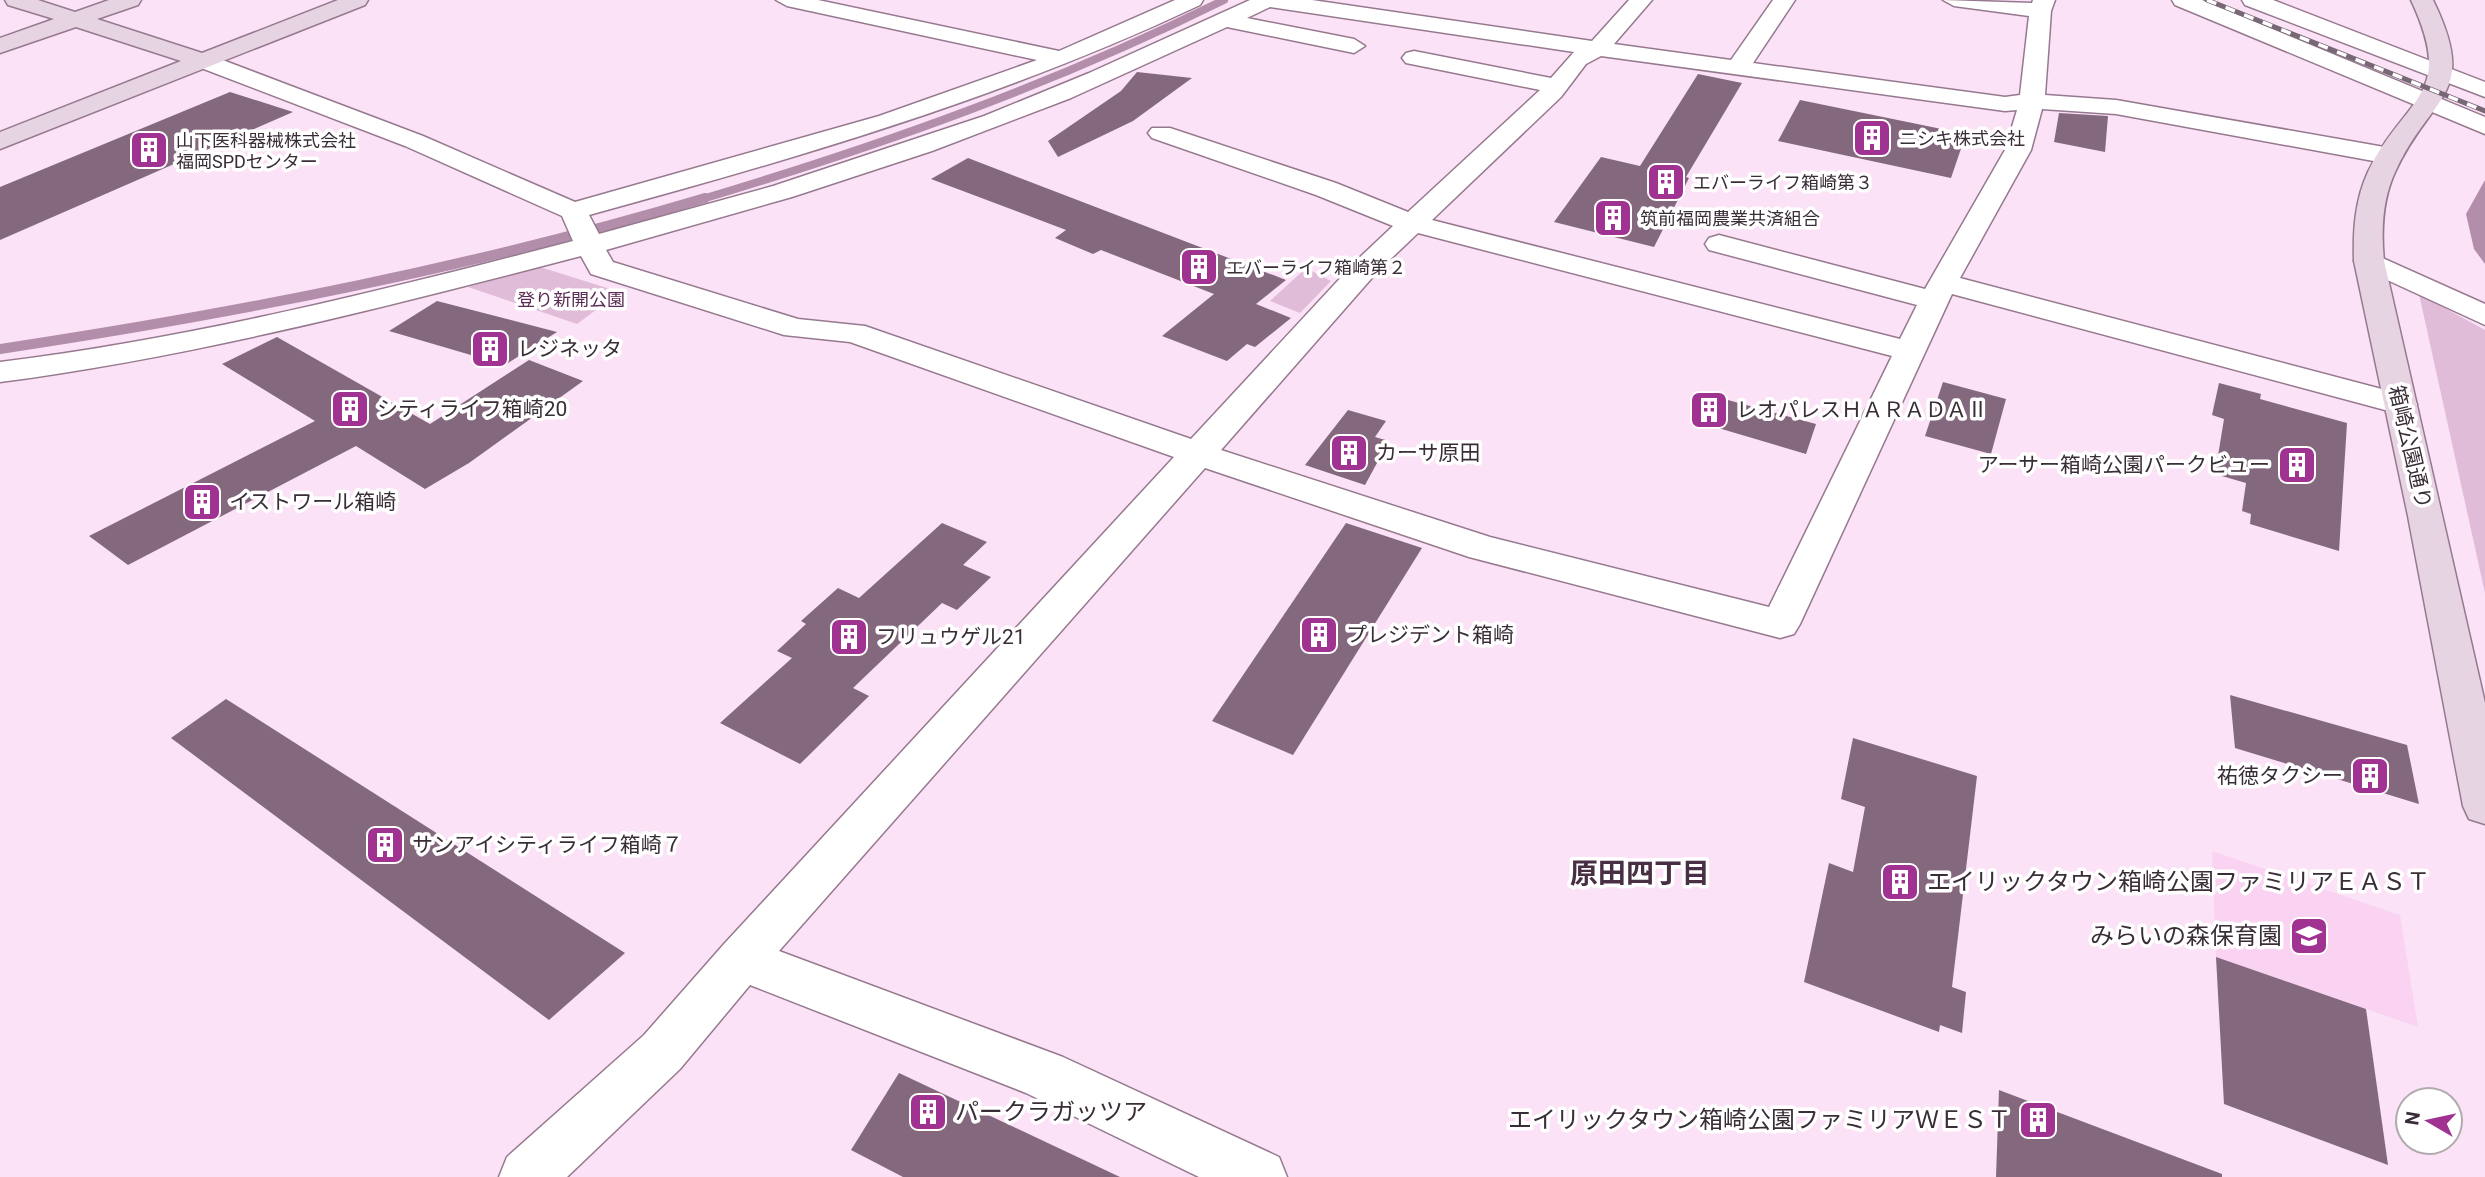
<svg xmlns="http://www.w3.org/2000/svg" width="2485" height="1177" font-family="Roboto,'Noto Sans JP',sans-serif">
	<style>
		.built { fill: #f9d3f1 }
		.green { fill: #e0bcd8 }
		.water { fill: #b28eaa }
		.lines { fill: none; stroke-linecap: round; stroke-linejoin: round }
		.stream-far1 { stroke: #b28eaa; stroke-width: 8 }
		.stream { stroke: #b28eaa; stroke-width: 10 }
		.building { fill: #84687e }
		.street-casing { stroke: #96798f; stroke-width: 3 }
		.secondary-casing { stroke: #96798f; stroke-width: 3 }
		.street { fill: #fff; fill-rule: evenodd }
		.secondary { fill: #e6d4e3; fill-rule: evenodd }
		.rail-casing { stroke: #786875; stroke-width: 5 }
		.rail { stroke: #fff; stroke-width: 3.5; stroke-dasharray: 10; stroke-linecap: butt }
		.labels { text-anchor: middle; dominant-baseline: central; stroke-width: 7; stroke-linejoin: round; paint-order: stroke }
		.far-poi-label { font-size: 18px; fill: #392d37; stroke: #fff; text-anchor: start }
		.far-park-label { font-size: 18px; fill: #5b2c53; stroke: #fff }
		.poi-label { font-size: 21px; fill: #392d37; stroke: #fff; text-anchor: start }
		.street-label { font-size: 21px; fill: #392d37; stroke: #fff }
		.near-poi-label { font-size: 24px; fill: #392d37; stroke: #fff; text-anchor: start }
		.near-neighbourhood-label { font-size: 28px; font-weight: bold; fill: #482f43; stroke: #fff }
	</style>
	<rect width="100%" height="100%" fill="#fce2f6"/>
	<!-- built -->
	<path class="built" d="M 2212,851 L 2400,915 L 2418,1027 L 2216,957 Z"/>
	<!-- green -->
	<g class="green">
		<path d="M 540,267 L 620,292 L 577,324 L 468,287 Z"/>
		<path d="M 1306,268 L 1331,281 L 1300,313 L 1270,301 Z"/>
		<path d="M 2419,294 L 2485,330 L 2485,593 Z"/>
	</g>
	<!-- water -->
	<path class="water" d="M 2485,180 L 2485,264 L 2474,249 L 2466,214 Z"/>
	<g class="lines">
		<!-- stream-far1 -->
		<path class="stream-far1" d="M 699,200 C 880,146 1055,84 1224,0"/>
		<!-- stream -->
		<path class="stream" d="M 0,349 C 238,313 474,267 705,198"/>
	</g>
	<!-- building -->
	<g class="building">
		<path d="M 1137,72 L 1192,78 L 1133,121 L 1058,157 L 1048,141 L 1121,91 Z"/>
		<path d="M 1698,74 L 1742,83 L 1686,177 L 1689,178 L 1654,247 L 1554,222 L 1601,157 L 1640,166 Z"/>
		<path d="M 230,92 L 293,112 L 0,240 L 0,187 Z"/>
		<path d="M 1800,100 L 1966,134 L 1951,178 L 1778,141 Z"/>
		<path d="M 2059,113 L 2108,116 L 2105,152 L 2054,142 Z"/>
		<path d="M 968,158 L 1286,280 L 1256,304 L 1291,318 L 1255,347 L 1247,344 L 1227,361 L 1162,336 L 1214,294 L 1101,250 L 1093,254 L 1055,238 L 1066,230 L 931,179 Z"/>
		<path d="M 437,301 L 557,332 L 505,365 L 389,331 Z"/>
		<path d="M 277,337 L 430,424 L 529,360 L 583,381 L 469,463 L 425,489 L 356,446 L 128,565 L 89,536 L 315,421 L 222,364 Z"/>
		<path d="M 1943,382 L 2006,399 L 1991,454 L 1925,436 Z"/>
		<path d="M 2219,383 L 2261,394 L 2260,399 L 2347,423 L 2339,551 L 2250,524 L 2251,514 L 2242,511 L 2246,483 L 2215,474 L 2224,419 L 2212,415 Z"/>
		<path d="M 1706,394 L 1816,424 L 1806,454 L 1698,422 Z"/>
		<path d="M 1348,410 L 1386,421 L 1375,437 L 1389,441 L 1365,485 L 1305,465 Z"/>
		<path d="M 942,523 L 987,542 L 963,565 L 991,577 L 957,610 L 942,603 L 853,688 L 869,696 L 800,764 L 720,723 L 792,658 L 777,651 L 806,624 L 801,621 L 838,588 L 859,598 Z"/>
		<path d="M 1346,523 L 1422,548 L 1293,755 L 1212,721 Z"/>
		<path d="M 2230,695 L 2407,745 L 2419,804 L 2235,748 Z"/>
		<path d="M 226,699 L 625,953 L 549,1020 L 171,738 Z"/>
		<path d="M 1853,738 L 1977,776 L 1952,987 L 1966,992 L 1962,1033 L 1940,1025 L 1939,1032 L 1804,982 L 1829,863 L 1853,872 L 1865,807 L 1841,799 Z"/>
		<path d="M 2216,957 L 2366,1009 L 2388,1165 L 2224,1104 Z"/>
		<path d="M 899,1073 L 1120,1177 L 903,1177 L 851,1150 Z"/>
		<path d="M 1999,1090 L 2222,1174 L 2222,1177 L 1996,1177 Z"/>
	</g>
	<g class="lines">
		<defs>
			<g id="street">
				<path d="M 776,0 L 818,0 L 1059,51 L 1175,0 L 1203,0 L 1200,5 C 1003,98 798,158 589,215 L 599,234 L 773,186 L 984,116 L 1089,73 L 1250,0 L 1312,0 L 1592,41 L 1629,0 L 1652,0 L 1614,44 L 1731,60 L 1773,0 L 1795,0 L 1753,63 L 2005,97 L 2020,95 L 2029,16 L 1954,6 L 1943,0 L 2032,3 L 2033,0 L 2055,0 L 2051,11 L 2045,95 L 2116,100 L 2390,148 L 2399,150 L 2403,156 L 2399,162 L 2390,164 L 2116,114 L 2042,109 L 2031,150 L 1960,278 L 2412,397 L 2417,404 L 2412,411 L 2400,414 L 1952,294 L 1800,624 L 1794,634 L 1780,638 L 1469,557 L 1205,468 L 779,951 L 1063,1057 L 1279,1157 L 1287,1177 L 1199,1177 L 1026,1093 L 750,985 L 680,1069 L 567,1177 L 499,1177 L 507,1157 L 644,1035 L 724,944 L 1174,457 L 850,342 L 784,335 L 591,274 L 581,256 C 389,306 197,356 0,382 L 0,362 C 194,338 385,290 573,241 L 562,216 L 405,146 L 196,66 L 192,61 L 196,56 L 212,56 L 423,136 L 575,202 L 879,116 L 1037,60 L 787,6 ZM 1270,7 L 1574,52 L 1551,78 L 1414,51 L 1406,53 L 1402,58 L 1406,63 L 1540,90 L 1408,212 L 1336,183 L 1170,128 L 1152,128 L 1148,133 L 1152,138 L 1316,195 L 1393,226 L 1358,259 L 1191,439 L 865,326 L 798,319 L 613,262 L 606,250 L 792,197 L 932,151 L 1071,98 L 1227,27 L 1354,53 L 1365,46 L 1354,39 L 1247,18 ZM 1601,56 L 2005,111 L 2017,110 L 2005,150 L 1925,289 L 1719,235 L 1709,238 L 1705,244 L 1709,250 L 1917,305 L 1900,339 L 1432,220 L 1561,97 L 1586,64 ZM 1418,233 L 1892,356 L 1769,607 L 1490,537 L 1221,450 L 1378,271 Z"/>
				<path d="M 2172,0 L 2202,0 L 2485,117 L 2485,134 L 2175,5 Z"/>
				<path d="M 2242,0 L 2273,0 L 2485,82 L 2485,97 L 2245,5 Z"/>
				<path d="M 2369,252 L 2485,304 L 2485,325 L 2359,267 L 2354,261 L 2359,255 Z"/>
			</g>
			<g id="secondary">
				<path d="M 5,0 L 38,0 L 75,12 L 109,0 L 141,0 L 138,5 L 97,19 L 202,53 L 338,0 L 368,0 L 365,5 L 0,149 L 0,132 L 181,61 L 76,27 L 0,53 L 0,38 L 54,19 L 8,5 Z"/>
				<path d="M 2411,0 L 2433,0 C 2480,96 2431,94 2396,170 C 2382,199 2381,230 2384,261 L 2485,703 L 2485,824 L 2469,819 L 2463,806 L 2408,516 L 2354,261 C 2353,230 2355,200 2368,172 C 2405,95 2457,98 2411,0 Z"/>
			</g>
		</defs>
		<!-- street casing -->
		<use href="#street" class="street-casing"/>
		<!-- secondary casing -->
		<use href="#secondary" class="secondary-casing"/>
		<!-- street -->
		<use href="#street" class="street"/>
		<!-- secondary -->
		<use href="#secondary" class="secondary"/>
		<defs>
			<path id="rail" d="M 2207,0 L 2485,111"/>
		</defs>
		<!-- rail casing -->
		<use href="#rail" class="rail-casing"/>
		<!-- rail -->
		<use href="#rail" class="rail"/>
	</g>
	<!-- icons -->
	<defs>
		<symbol id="building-square" viewBox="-11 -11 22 22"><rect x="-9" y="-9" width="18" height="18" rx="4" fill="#a03291" stroke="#fff"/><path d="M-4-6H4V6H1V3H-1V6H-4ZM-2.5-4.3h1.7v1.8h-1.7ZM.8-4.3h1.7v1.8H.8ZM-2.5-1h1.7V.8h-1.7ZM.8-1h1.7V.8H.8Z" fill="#fff"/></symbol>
		<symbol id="school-square" viewBox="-11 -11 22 22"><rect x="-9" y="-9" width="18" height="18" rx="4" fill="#a03291" stroke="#fff"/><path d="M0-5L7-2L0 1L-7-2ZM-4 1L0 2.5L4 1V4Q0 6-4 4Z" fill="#fff"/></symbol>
	</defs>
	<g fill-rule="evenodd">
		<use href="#building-square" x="1850" y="116" width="44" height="44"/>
		<use href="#building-square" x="127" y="128" width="44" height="44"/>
		<use href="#building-square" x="1644" y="160" width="44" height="44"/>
		<use href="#building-square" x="1591" y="196" width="44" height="44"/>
		<use href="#building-square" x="1177" y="245" width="44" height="44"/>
		<use href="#building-square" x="468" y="327" width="44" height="44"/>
		<use href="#building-square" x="328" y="387" width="44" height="44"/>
		<use href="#building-square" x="1687" y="388" width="44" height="44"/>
		<use href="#building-square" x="1327" y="431" width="44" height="44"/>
		<use href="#building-square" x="2275" y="443" width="44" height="44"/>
		<use href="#building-square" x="180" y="480" width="44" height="44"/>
		<use href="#building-square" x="1297" y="613" width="44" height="44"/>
		<use href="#building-square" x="827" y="615" width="44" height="44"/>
		<use href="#building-square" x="2348" y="754" width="44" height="44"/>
		<use href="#building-square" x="363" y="823" width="44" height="44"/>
		<use href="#building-square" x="1878" y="860" width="44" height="44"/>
		<use href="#school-square" x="2287" y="914" width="44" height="44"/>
		<use href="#building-square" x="906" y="1090" width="44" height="44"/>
		<use href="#building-square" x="2016" y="1098" width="44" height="44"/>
	</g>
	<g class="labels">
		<!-- far-poi labels -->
		<g class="far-poi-label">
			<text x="1899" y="138">ニシキ株式会社</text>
			<text x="176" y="140">山下医科器械株式会社<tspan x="176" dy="21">福岡SPDセンター</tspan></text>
			<text x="1693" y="182">エバーライフ箱崎第３</text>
			<text x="1640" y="218">筑前福岡農業共済組合</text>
			<text x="1226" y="267">エバーライフ箱崎第２</text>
		</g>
		<!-- far-park labels -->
		<g class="far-park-label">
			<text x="571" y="299">登り新開公園</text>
		</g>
		<!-- poi labels -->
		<g class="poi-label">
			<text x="517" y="349">レジネッタ</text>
			<text x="377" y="409">シティライフ箱崎20</text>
			<text x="1736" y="410">レオパレスＨＡＲＡＤＡⅡ</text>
			<text x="1376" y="453">カーサ原田</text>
			<text x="2270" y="465" text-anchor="end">アーサー箱崎公園パークビュー</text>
			<text x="229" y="502">イストワール箱崎</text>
			<text x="1346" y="635">プレジデント箱崎</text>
			<text x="876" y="637">フリュウゲル21</text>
			<text x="2343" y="776" text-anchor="end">祐徳タクシー</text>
			<text x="412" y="845">サンアイシティライフ箱崎７</text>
		</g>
		<!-- street labels -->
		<g class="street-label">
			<text transform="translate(2410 447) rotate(77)">箱崎公園通り</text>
		</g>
		<!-- near-poi labels -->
		<g class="near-poi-label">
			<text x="1927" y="882">エイリックタウン箱崎公園ファミリアＥＡＳＴ</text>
			<text x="2282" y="936" text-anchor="end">みらいの森保育園</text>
			<text x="955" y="1112">パークラガッツア</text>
			<text x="2011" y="1120" text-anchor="end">エイリックタウン箱崎公園ファミリアＷＥＳＴ</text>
		</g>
		<!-- near-neighbourhood labels -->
		<g class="near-neighbourhood-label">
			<text x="1640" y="873">原田四丁目</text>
		</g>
	</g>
	<!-- north arrow -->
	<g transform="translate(2429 1121) rotate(279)"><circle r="33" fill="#ffffff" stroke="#b0abaf" stroke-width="2"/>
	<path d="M0-5L12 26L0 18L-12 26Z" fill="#a03291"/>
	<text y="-10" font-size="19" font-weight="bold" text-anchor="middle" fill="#392d37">N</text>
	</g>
</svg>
